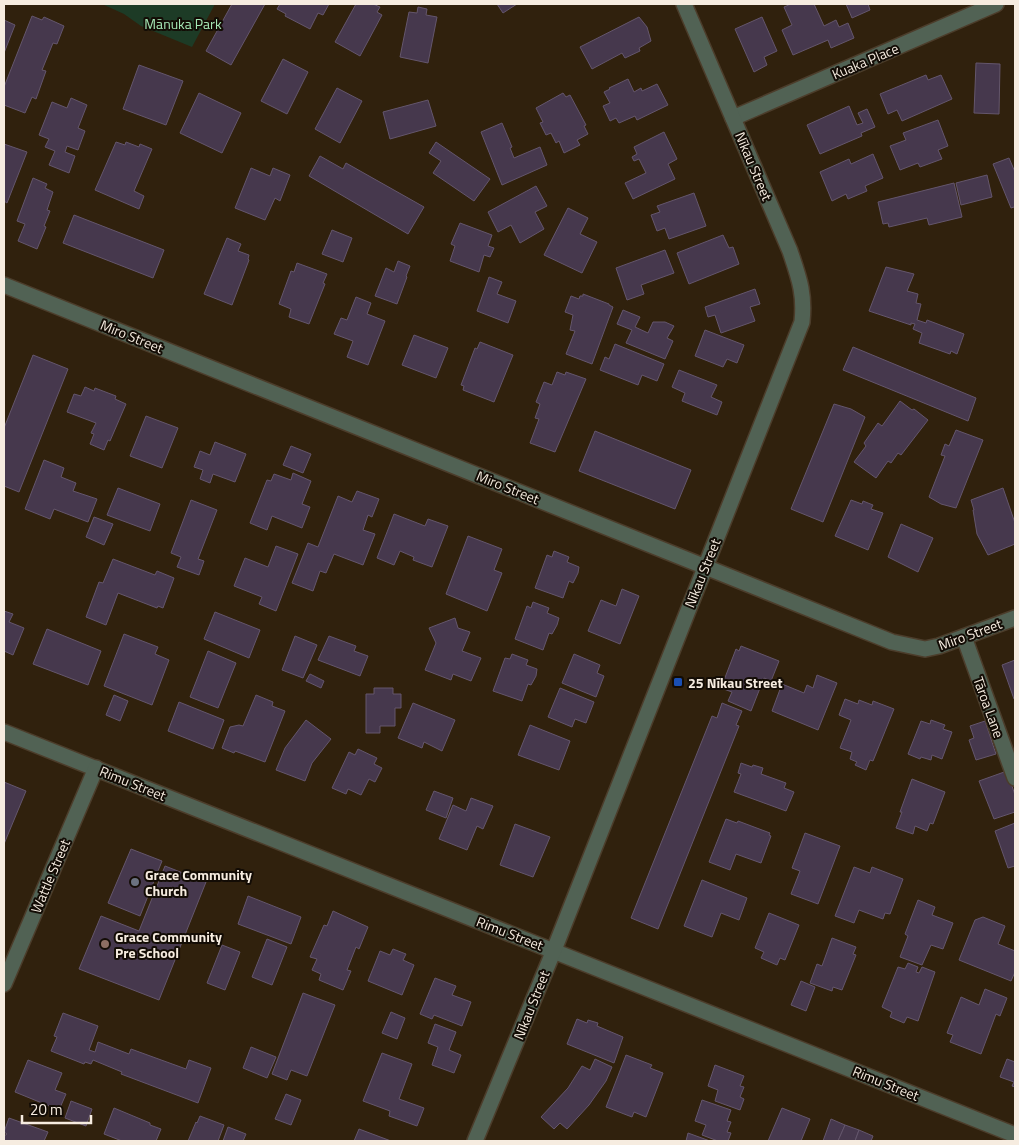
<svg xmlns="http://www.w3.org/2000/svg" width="1019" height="1145" font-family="'Titillium Web',sans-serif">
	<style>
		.green { fill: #1d3b26 }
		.building { fill: #46384d; stroke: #64566c }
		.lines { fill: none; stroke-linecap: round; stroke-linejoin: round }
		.minor-casing { stroke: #4c3d2b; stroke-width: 18 }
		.minor { stroke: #516254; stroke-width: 15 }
		.transit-dot { fill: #1a4fb4; stroke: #130c05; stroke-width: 2 }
		.worship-dot { fill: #6b7280; stroke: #130c05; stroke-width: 2 }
		.education-dot { fill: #8d6e63; stroke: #130c05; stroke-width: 2 }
		.labels { text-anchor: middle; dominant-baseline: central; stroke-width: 4; stroke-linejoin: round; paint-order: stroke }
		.park-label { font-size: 14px; fill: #a6e8b6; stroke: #130c05 }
		.street-label { font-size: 14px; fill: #f6ece0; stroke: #130c05 }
		.poi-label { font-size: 14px; font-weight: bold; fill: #f6ece0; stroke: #130c05; text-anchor: start }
	</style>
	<rect width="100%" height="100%" fill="#30210d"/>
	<!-- green -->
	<path class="green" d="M 102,4 L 215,4 L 192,47 L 141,26 L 124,14 Z"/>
	<!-- building -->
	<g class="building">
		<path d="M 232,4 L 265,4 L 231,65 L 206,51 Z"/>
		<path d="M 280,4 L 329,4 L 323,15 L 318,13 L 310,29 L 285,16 L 286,14 L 277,9 Z"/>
		<path d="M 356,4 L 373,4 L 380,7 L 377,12 L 382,15 L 360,56 L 335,42 Z"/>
		<path d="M 497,4 L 517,4 L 503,13 Z"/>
		<path d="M 791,4 L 814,4 L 824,26 L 836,20 L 839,27 L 848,23 L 854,38 L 831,48 L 828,40 L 793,55 L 782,30 L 792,25 L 784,7 Z"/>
		<path d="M 846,4 L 868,4 L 870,10 L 852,18 Z"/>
		<path d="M 418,7 L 427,9 L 426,15 L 437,17 L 428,63 L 400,57 L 409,12 L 417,13 Z"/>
		<path d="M 32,16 L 42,20 L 44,17 L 64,26 L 57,44 L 53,43 L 42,70 L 46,71 L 36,99 L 32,97 L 25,113 L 4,105 L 4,87 Z"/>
		<path d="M 639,17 L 647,27 L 651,41 L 639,48 L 640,51 L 625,58 L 622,53 L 592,69 L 580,47 Z"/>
		<path d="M 762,17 L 777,51 L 764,57 L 767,65 L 754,72 L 735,29 Z"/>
		<path d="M 4,20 L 15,25 L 4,53 Z"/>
		<path d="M 283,59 L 308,72 L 287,114 L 261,101 Z"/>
		<path d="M 976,63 L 1000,64 L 999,114 L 974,113 Z"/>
		<path d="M 139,65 L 183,81 L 166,125 L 123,109 Z"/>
		<path d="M 926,75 L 928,80 L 941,75 L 952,99 L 902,121 L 897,110 L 888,114 L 880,94 Z"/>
		<path d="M 628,79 L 634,92 L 641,88 L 642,91 L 657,84 L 668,105 L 637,120 L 635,116 L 619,123 L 616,118 L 610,121 L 603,106 L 610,103 L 604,92 L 610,89 L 609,88 Z"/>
		<path d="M 337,88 L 362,101 L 340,143 L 315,129 Z"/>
		<path d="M 199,93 L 241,113 L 222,153 L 180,133 Z"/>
		<path d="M 563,93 L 566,97 L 570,95 L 586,125 L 584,126 L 588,134 L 577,140 L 580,145 L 564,153 L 559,141 L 556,143 L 551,133 L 546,135 L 540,123 L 543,122 L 536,108 Z"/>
		<path d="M 71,98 L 87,105 L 78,128 L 85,131 L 78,150 L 67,146 L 65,152 L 75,156 L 69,173 L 49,165 L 55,151 L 45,147 L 49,139 L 39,135 L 52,102 L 67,108 Z"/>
		<path d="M 428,100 L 436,126 L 390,139 L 383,112 Z"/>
		<path d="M 849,106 L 857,125 L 863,123 L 858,113 L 867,109 L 875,127 L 861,133 L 862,136 L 820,154 L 807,125 Z"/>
		<path d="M 938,120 L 948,146 L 938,150 L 942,159 L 920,167 L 918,163 L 900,170 L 890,146 L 906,140 L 903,133 Z"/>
		<path d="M 502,123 L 512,147 L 510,148 L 514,158 L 540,147 L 547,165 L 502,185 L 481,132 Z"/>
		<path d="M 664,132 L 677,159 L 668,164 L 675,179 L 633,199 L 625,183 L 646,173 L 639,159 L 634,161 L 632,157 L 637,154 L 634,147 Z"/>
		<path d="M 116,142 L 125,145 L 126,142 L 139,147 L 140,144 L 152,149 L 134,191 L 144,196 L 139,209 L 95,190 Z"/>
		<path d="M 436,142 L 490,179 L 474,201 L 433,173 L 441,161 L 429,153 Z"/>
		<path d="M 4,144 L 27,152 L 7,203 L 4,201 Z"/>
		<path d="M 873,154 L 883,178 L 865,186 L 867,191 L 848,199 L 846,194 L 832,201 L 820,172 L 849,159 L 851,164 Z"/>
		<path d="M 320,156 L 343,169 L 346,163 L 424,207 L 408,234 L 309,176 Z"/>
		<path d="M 1009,158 L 1015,172 L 1015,210 L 1014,207 L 1011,208 L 993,164 Z"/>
		<path d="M 251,168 L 270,176 L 273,168 L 290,175 L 280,201 L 275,198 L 265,220 L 235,208 Z"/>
		<path d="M 987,175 L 992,197 L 961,205 L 956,183 Z"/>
		<path d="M 33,178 L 47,184 L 45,188 L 53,192 L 47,210 L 50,211 L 44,226 L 46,227 L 37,249 L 18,241 L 25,224 L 17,221 Z"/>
		<path d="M 954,183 L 962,217 L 929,225 L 927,218 L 889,227 L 888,223 L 883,224 L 878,202 Z"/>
		<path d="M 536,186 L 547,206 L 535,212 L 544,229 L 520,243 L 511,225 L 498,232 L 488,212 Z"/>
		<path d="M 694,193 L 706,226 L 669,239 L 665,228 L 657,231 L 651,215 L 660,212 L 657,206 Z"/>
		<path d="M 568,208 L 588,218 L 580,234 L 597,242 L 582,273 L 544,255 Z"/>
		<path d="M 74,215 L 164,250 L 153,278 L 63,243 Z"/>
		<path d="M 460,223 L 492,235 L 488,246 L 494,248 L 490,257 L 484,255 L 479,272 L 450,261 L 455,246 L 451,244 Z"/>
		<path d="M 332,230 L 352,238 L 343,262 L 322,254 Z"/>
		<path d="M 723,235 L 729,248 L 733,247 L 739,264 L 689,284 L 677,253 Z"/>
		<path d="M 227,238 L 241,244 L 238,251 L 249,255 L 248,259 L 249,260 L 232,305 L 204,294 Z"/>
		<path d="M 665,250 L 674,273 L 641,285 L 644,294 L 627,300 L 616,268 Z"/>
		<path d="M 398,261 L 410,266 L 406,276 L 407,277 L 397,304 L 375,296 L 386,268 L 394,272 Z"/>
		<path d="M 297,263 L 327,274 L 323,283 L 325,284 L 309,324 L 289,317 L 291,309 L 279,304 L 291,271 L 294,272 Z"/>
		<path d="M 886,267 L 914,274 L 907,291 L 918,294 L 916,303 L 921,304 L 917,320 L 926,323 L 927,320 L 964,334 L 957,354 L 951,351 L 950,354 L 919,343 L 922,333 L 913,329 L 915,324 L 911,323 L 911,325 L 869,311 Z"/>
		<path d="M 489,277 L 502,282 L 497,294 L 516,301 L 508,323 L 477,311 Z"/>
		<path d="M 755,289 L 760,304 L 750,307 L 755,321 L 721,333 L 715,315 L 708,317 L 705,307 Z"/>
		<path d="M 583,294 L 609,304 L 609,305 L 613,307 L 592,364 L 566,354 L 575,331 L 570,330 L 573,315 L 565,312 L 571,296 L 579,299 L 580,296 L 583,296 Z"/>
		<path d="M 356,297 L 371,303 L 367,314 L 385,321 L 368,365 L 347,357 L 353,341 L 334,334 L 341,318 L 347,320 Z"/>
		<path d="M 623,310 L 640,317 L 635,327 L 648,333 L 653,322 L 665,322 L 674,326 L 667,338 L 673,341 L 665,359 L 626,343 L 632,330 L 617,324 Z"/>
		<path d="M 705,330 L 744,345 L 737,363 L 727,359 L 723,367 L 695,356 Z"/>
		<path d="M 414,335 L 448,348 L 436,378 L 402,365 Z"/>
		<path d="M 480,342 L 513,355 L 494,402 L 463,390 L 464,386 L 461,385 L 475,348 L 477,349 Z"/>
		<path d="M 615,344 L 664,364 L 657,381 L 642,375 L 638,385 L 600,370 L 605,357 L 609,359 Z"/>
		<path d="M 853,347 L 976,398 L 968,421 L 843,370 Z"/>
		<path d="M 33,355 L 68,369 L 19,492 L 4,486 L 4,428 Z"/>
		<path d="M 679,370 L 717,385 L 711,397 L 722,402 L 717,415 L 682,401 L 685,393 L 672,387 Z"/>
		<path d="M 557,372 L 565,375 L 566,372 L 586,379 L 555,452 L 530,443 L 539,419 L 535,418 L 540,404 L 536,402 L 544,382 L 552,385 Z"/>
		<path d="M 85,387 L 94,391 L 95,388 L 116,396 L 115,399 L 126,404 L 110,441 L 108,440 L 104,450 L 90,444 L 94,434 L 91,433 L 96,423 L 67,412 L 74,394 L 81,396 Z"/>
		<path d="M 900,401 L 912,410 L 914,409 L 928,420 L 901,455 L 898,453 L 891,463 L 888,461 L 876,478 L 854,462 L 866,446 L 864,443 L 878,423 L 882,426 Z"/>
		<path d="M 834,404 L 851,409 L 865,417 L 823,522 L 791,509 Z"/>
		<path d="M 146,416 L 178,428 L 162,468 L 130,456 Z"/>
		<path d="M 956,430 L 983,440 L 956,508 L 941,504 L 929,497 L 945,456 L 941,455 L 945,444 L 949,446 Z"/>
		<path d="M 595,431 L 691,470 L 675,509 L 579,471 Z"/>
		<path d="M 215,442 L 246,454 L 235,482 L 213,474 L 210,483 L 200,479 L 203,470 L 194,467 L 200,451 L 210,455 Z"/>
		<path d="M 291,446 L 311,454 L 303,473 L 283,465 Z"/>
		<path d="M 44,460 L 64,468 L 61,477 L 76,483 L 73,491 L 97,499 L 88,522 L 54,509 L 50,519 L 25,509 Z"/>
		<path d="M 293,473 L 311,481 L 302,504 L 310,507 L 302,528 L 272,516 L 267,530 L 250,523 L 267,480 L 271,481 L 274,474 L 291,480 Z"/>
		<path d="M 118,488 L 160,504 L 150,531 L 107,515 Z"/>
		<path d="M 1003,488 L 1015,523 L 1015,544 L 988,555 L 977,534 L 973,510 L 974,510 L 971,500 Z"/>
		<path d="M 357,491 L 379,499 L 372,517 L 368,515 L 363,530 L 375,534 L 363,565 L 334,554 L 326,573 L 320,571 L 313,591 L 292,583 L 308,543 L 318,547 L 338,496 L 352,502 Z"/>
		<path d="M 191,500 L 217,510 L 198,559 L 204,561 L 199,575 L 177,567 L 181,557 L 171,553 Z"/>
		<path d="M 851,500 L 862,504 L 863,501 L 873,505 L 871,509 L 883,513 L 868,550 L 835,536 Z"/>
		<path d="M 394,514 L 425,526 L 428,519 L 448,526 L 432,567 L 413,560 L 414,557 L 400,551 L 394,565 L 377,558 Z"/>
		<path d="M 94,517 L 113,524 L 104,545 L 86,537 Z"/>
		<path d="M 901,524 L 933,538 L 918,572 L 888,557 Z"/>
		<path d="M 468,536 L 502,549 L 494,570 L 502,573 L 487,611 L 446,594 Z"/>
		<path d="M 276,546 L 298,554 L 276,611 L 259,604 L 262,597 L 234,586 L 245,558 L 268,567 Z"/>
		<path d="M 554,551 L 569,557 L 567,562 L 579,567 L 578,573 L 573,583 L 569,581 L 563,598 L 535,588 L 547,555 L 552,557 Z"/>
		<path d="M 113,559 L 155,575 L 157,571 L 174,578 L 163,608 L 158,606 L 157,608 L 118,593 L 106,625 L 86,617 L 99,582 L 103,583 Z"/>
		<path d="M 622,589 L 639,596 L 620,644 L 588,631 L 601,600 L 616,606 Z"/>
		<path d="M 533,602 L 549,608 L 547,613 L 559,618 L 557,625 L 552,634 L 549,633 L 543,650 L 515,639 L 527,606 L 531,608 Z"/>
		<path d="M 4,611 L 13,614 L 9,622 L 24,628 L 13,655 L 4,651 Z"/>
		<path d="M 215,612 L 260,630 L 249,658 L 204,639 Z"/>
		<path d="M 455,618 L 458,628 L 470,632 L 462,651 L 481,658 L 471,681 L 453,674 L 451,680 L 425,670 L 436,643 L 429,628 Z"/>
		<path d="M 47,629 L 101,651 L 88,685 L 33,664 Z"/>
		<path d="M 124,634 L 158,647 L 155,654 L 169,660 L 152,705 L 104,686 Z"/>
		<path d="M 295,636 L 317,645 L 303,678 L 282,670 Z"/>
		<path d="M 329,636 L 356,646 L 354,651 L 368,656 L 360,676 L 318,660 Z"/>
		<path d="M 741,646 L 779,661 L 771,681 L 764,678 L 751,711 L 728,701 L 732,692 L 721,688 L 736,649 L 739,651 Z"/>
		<path d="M 208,651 L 236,663 L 218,708 L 190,697 Z"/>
		<path d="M 512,654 L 528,660 L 526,665 L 537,669 L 536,676 L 531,685 L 528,684 L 522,701 L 493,691 L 505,658 L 510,659 Z"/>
		<path d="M 574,654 L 600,665 L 597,673 L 604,676 L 596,697 L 562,683 Z"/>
		<path d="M 1015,660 L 1015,699 L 1014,699 L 1002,665 Z"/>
		<path d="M 310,674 L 324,681 L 321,688 L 306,681 Z"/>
		<path d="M 817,675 L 837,683 L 818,730 L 772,711 L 782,684 L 804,693 L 807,685 L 813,688 Z"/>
		<path d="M 374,688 L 393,688 L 393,694 L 401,694 L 401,708 L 395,708 L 395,726 L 380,726 L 380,733 L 366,733 L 366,694 L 374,694 Z"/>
		<path d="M 560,688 L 594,702 L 586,723 L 575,719 L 572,727 L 548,717 Z"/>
		<path d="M 114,695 L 128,701 L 120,721 L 106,715 Z"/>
		<path d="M 256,695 L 273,702 L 272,706 L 285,711 L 265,762 L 235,751 L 234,753 L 222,748 L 230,727 L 239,725 L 243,726 Z"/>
		<path d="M 845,699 L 858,704 L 859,700 L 872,705 L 873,701 L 894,709 L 873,761 L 870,760 L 866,770 L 855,765 L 857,762 L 850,759 L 852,752 L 840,748 L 851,720 L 839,715 Z"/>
		<path d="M 179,702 L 224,720 L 213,749 L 168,731 Z"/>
		<path d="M 413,703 L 455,720 L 442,751 L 424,742 L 422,748 L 398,738 Z"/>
		<path d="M 722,703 L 742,711 L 736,725 L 739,726 L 658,929 L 631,918 L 712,716 L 717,718 Z"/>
		<path d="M 306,720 L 331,739 L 312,763 L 305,781 L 276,770 L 285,748 Z"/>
		<path d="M 931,720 L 945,725 L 943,729 L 952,732 L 942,759 L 932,755 L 931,760 L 921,757 L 920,759 L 908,754 L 921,721 L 930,724 Z"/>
		<path d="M 985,721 L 996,754 L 976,760 L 969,740 L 974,738 L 970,726 Z"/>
		<path d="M 530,725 L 570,741 L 559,770 L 518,755 Z"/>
		<path d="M 358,749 L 377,758 L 374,764 L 382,768 L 375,782 L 369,779 L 361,795 L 348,789 L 346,794 L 332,788 L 349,752 L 355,755 Z"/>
		<path d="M 741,763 L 752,767 L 753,765 L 763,768 L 761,774 L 786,783 L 784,788 L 794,792 L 786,811 L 734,792 L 741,774 L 738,773 Z"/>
		<path d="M 1007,771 L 1015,795 L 1015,812 L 994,819 L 979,781 Z"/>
		<path d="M 912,779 L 945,792 L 933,824 L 930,823 L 927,831 L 915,826 L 913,834 L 896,828 L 902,812 L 900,812 Z"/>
		<path d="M 4,782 L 26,791 L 4,844 Z"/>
		<path d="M 434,791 L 453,798 L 446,818 L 426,810 Z"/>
		<path d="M 471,798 L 493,806 L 483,829 L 477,826 L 467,850 L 439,839 L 453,805 L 466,811 Z"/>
		<path d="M 726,819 L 737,823 L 738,821 L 770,833 L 769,835 L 771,836 L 761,863 L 736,854 L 730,870 L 709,862 Z"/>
		<path d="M 1015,823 L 1015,866 L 1008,868 L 995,831 Z"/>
		<path d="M 515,824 L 550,837 L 533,877 L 500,865 Z"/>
		<path d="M 805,833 L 840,846 L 818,904 L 791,894 L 800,871 L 792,868 Z"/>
		<path d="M 131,849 L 162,861 L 140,916 L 108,903 Z"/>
		<path d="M 165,866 L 206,882 L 159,1000 L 79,969 L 101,916 L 139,931 Z"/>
		<path d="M 854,867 L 870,873 L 872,867 L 903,879 L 890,914 L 885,913 L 883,919 L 859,910 L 854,923 L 835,916 Z"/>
		<path d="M 702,880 L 747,898 L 739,920 L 721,913 L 712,937 L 684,926 Z"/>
		<path d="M 248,896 L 301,917 L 291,944 L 238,924 Z"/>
		<path d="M 918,900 L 935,907 L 932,915 L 953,923 L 943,949 L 931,945 L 922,965 L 900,957 L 908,936 L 905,934 Z"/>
		<path d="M 333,911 L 368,927 L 359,949 L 356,947 L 347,970 L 351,971 L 343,990 L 319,980 L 321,974 L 312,970 L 317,959 L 310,957 L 324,925 L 327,926 Z"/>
		<path d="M 769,913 L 799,925 L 785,960 L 780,958 L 777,965 L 761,958 L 764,952 L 755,948 Z"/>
		<path d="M 983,917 L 1005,926 L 998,944 L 1015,951 L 1015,972 L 1011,981 L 959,960 L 975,920 Z"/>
		<path d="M 832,938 L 856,947 L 853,954 L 856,955 L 842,990 L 833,987 L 832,991 L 810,983 L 817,964 L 822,966 Z"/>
		<path d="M 267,939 L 287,947 L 272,985 L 252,977 Z"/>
		<path d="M 222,945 L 240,952 L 225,990 L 207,983 Z"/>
		<path d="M 393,949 L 406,954 L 403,960 L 414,965 L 402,995 L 368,981 L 380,951 L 390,955 Z"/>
		<path d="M 908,963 L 918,967 L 916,972 L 919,973 L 922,967 L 935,972 L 918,1021 L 907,1017 L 904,1023 L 890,1017 L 892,1012 L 882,1007 L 898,967 L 905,969 Z"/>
		<path d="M 435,978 L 456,986 L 452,995 L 471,1002 L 462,1026 L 434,1015 L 432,1019 L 420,1014 Z"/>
		<path d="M 801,981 L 815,987 L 806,1011 L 791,1005 Z"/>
		<path d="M 985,989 L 1007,998 L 1000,1016 L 996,1014 L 981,1054 L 950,1042 L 953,1035 L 947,1033 L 961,997 L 979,1005 Z"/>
		<path d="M 303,993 L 335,1005 L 307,1076 L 291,1070 L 287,1080 L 272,1074 Z"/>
		<path d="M 391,1012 L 405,1018 L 397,1039 L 382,1033 Z"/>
		<path d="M 63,1013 L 98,1026 L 89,1050 L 95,1052 L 98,1042 L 129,1054 L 131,1049 L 186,1069 L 189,1060 L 211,1068 L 198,1103 L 121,1074 L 122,1072 L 93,1060 L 91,1064 L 85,1062 L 84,1064 L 51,1051 L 57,1037 L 54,1036 Z"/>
		<path d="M 577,1019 L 587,1023 L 588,1020 L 598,1023 L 597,1026 L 623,1037 L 614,1063 L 567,1044 Z"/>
		<path d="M 435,1024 L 456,1032 L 449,1050 L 461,1055 L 454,1073 L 432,1065 L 438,1047 L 428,1043 Z"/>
		<path d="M 251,1047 L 276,1057 L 267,1078 L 243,1068 Z"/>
		<path d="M 382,1053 L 412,1064 L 399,1099 L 424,1108 L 417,1126 L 389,1116 L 390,1111 L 363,1101 Z"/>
		<path d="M 626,1055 L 652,1065 L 650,1068 L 663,1073 L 646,1117 L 634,1112 L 632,1117 L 606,1107 Z"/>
		<path d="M 595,1059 L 612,1067 L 606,1081 L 589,1105 L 567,1129 L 560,1123 L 554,1129 L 541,1117 L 568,1088 L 582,1066 L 590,1070 Z"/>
		<path d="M 1007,1059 L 1015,1062 L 1015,1087 L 1012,1086 L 1014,1082 L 1000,1077 Z"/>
		<path d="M 28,1060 L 62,1073 L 55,1090 L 66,1094 L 59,1110 L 15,1092 Z"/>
		<path d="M 715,1065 L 744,1076 L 740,1086 L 744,1087 L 740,1097 L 744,1099 L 740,1110 L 715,1101 L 718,1090 L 708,1086 Z"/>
		<path d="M 286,1094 L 301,1100 L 291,1125 L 275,1119 Z"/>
		<path d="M 702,1100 L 731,1110 L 727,1121 L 731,1122 L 727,1132 L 731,1133 L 728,1141 L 718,1141 L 702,1135 L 706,1125 L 695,1121 Z"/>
		<path d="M 71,1101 L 92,1109 L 86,1126 L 65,1118 Z"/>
		<path d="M 114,1108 L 150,1123 L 150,1125 L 161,1129 L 156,1141 L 122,1141 L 104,1134 Z"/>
		<path d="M 782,1108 L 810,1119 L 801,1141 L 768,1141 Z"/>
		<path d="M 200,1116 L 224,1125 L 218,1141 L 188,1141 L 196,1122 L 197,1123 Z"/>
		<path d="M 9,1118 L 48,1132 L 44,1141 L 4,1141 L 4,1136 L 7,1134 L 4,1132 Z"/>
		<path d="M 831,1119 L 845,1125 L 838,1141 L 823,1141 Z"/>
		<path d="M 845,1125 L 859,1130 L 855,1141 L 838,1141 Z"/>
		<path d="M 228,1127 L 246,1134 L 243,1141 L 223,1141 Z"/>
		<path d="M 359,1129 L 391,1141 L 354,1141 Z"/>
		<path d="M 859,1130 L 873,1136 L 871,1141 L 855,1141 Z"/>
		<path d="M 688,1133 L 710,1141 L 686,1141 Z"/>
	</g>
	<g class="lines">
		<defs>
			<g id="minor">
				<path d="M 733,118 L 996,4"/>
				<path d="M 4,285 L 892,642 L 925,649 L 939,646 L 1015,618"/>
				<path d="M 964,637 L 1015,778"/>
				<path d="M 4,732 L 1015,1135"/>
				<path d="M 4,984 L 96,768"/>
				<path d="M 475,1141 L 554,950 L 802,322 C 805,293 799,278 790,251 L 684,4"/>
			</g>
		</defs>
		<!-- minor casing -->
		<use href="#minor" class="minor-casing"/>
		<!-- minor -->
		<use href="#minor" class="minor"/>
	</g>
	<!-- markers -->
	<rect class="transit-dot" x="673" y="677" width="10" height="10" rx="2.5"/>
	<circle class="worship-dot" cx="135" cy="882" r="5"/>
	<circle class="education-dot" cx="105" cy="944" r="5"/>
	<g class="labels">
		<!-- park labels -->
		<g class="park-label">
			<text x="183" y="23">Mānuka Park</text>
		</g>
		<!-- street labels -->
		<g class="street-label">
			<text transform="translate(865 61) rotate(-23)">Kuaka Place</text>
			<text transform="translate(754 166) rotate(67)">Nīkau Street</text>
			<text transform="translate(132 336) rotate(22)">Miro Street</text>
			<text transform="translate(508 487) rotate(22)">Miro Street</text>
			<text transform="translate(702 573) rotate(-68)">Nīkau Street</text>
			<text transform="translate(970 634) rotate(-20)">Miro Street</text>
			<text transform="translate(989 707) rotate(70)">Tāroa Lane</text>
			<text transform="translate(133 783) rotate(22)">Rimu Street</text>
			<text transform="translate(50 876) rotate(-67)">Wattle Street</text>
			<text transform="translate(510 933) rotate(21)">Rimu Street</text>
			<text transform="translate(531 1005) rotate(-68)">Nīkau Street</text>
			<text transform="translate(886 1083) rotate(22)">Rimu Street</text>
		</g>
		<!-- poi labels -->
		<g class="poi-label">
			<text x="688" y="682">25 Nīkau Street</text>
			<text x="145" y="874">Grace Community<tspan x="145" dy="16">Church</tspan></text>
			<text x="115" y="936">Grace Community<tspan x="115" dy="16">Pre School</tspan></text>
		</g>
	</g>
	<!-- border -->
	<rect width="1019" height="1145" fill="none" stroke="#f6ece0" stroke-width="10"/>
	<!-- scale -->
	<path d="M22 1115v8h69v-8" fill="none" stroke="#f6ece0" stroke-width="2.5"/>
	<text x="30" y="1115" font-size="15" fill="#f6ece0" stroke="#130c05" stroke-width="4" paint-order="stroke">20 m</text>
</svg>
